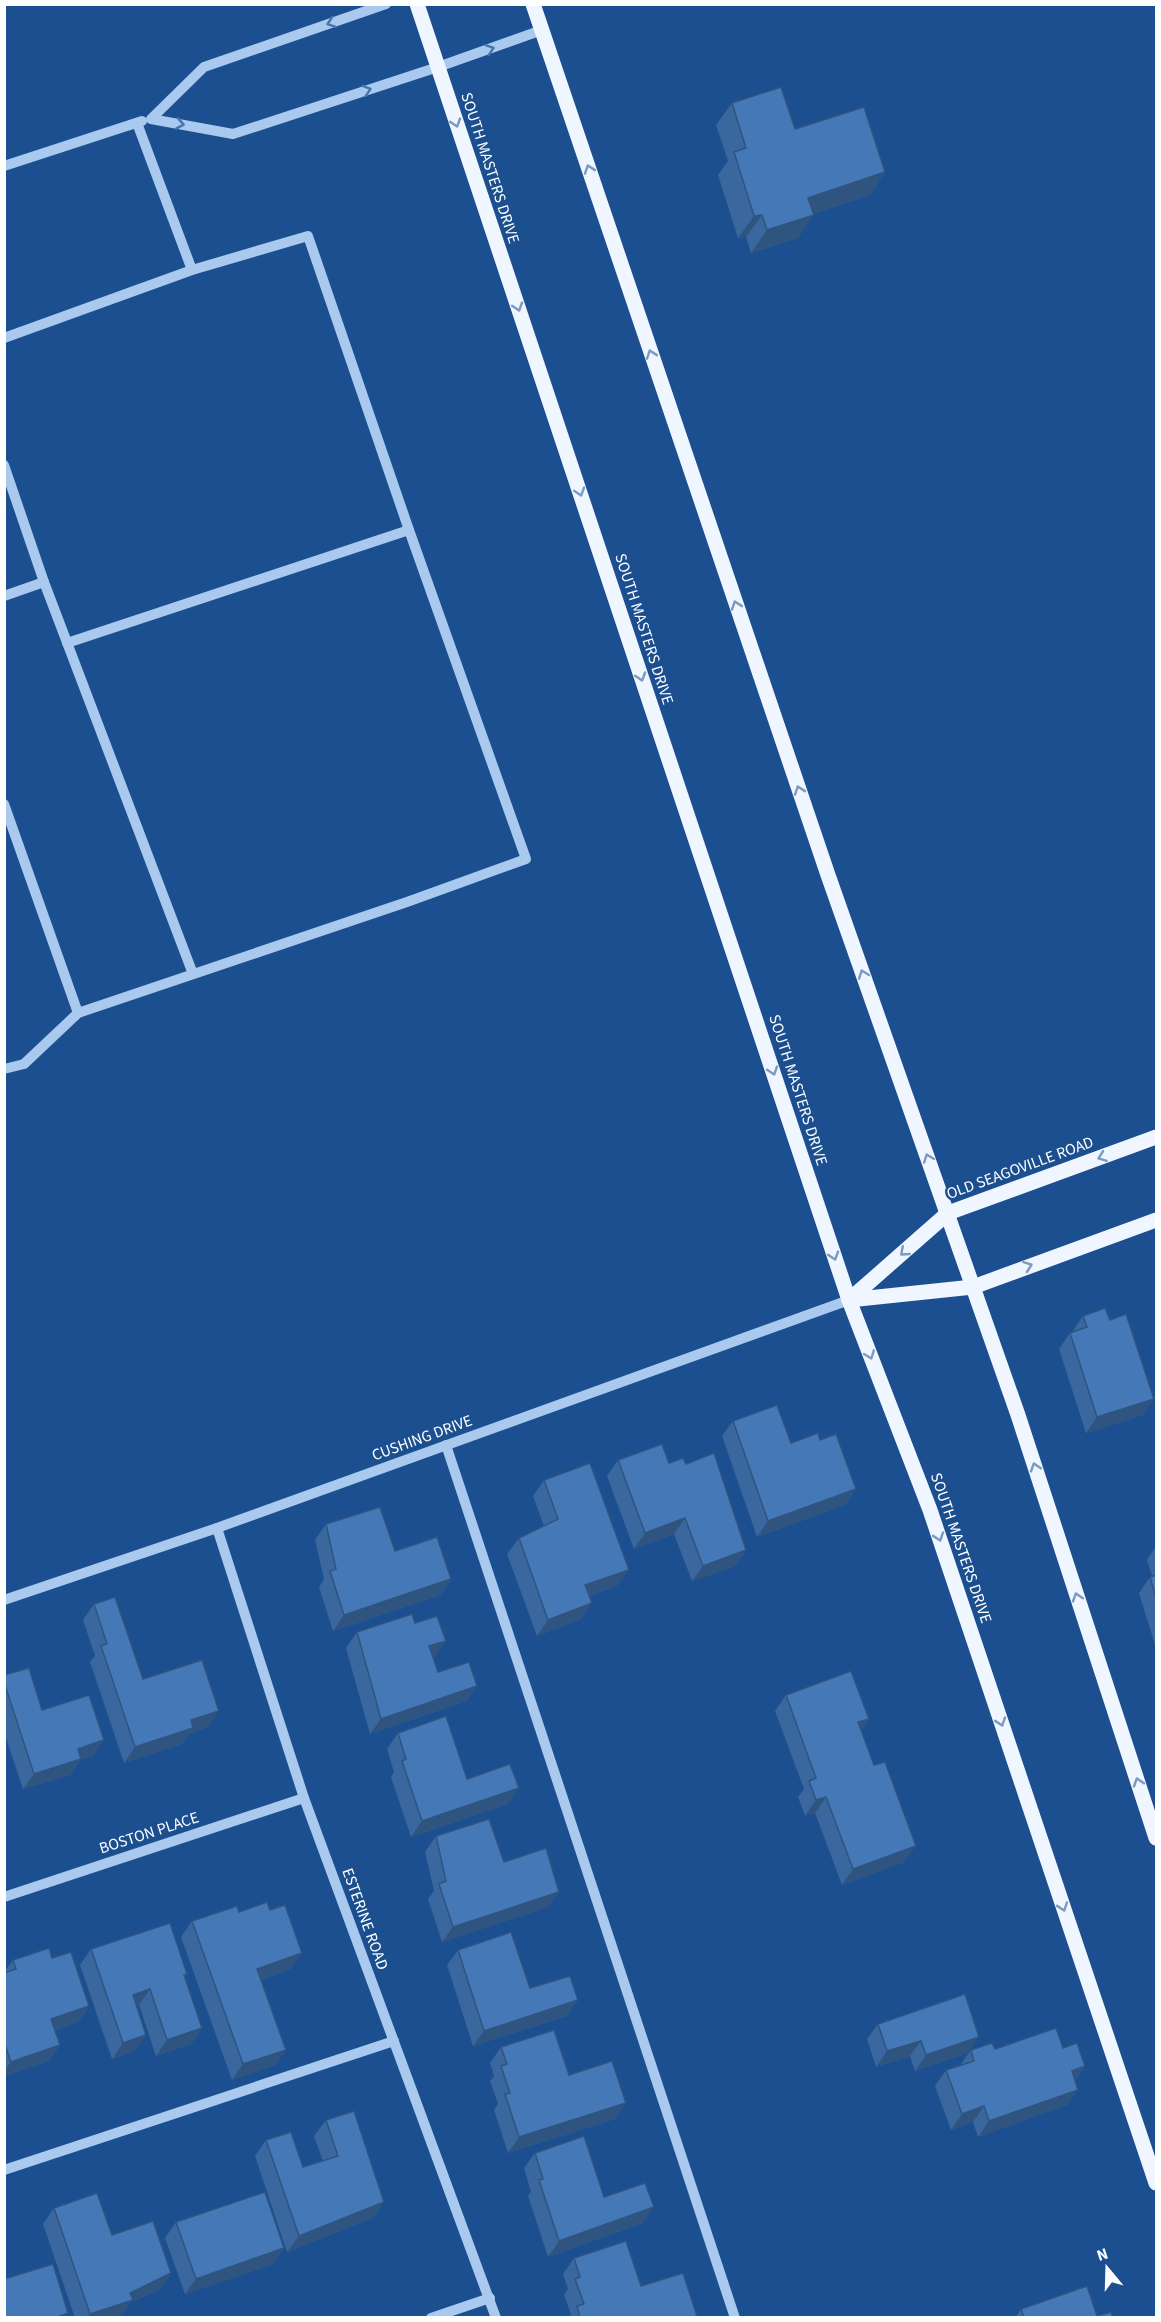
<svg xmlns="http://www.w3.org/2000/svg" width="1161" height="2322" font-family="'Source Sans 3',sans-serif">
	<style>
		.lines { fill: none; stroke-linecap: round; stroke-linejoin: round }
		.minor { stroke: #a9c9ee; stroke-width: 10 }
		.major { stroke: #f0f6ff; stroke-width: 15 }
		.wall { fill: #3a679d }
		.shaded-wall { fill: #305480 }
		.building { fill: #4478b7; stroke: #305480; stroke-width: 1.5 }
		.oneway { stroke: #4674ac }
		.oneway2 { stroke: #7b9ac1 }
		.labels { text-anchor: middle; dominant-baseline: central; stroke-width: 5; stroke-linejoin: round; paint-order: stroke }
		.street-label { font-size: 16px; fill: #fff; stroke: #1b4f8f }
	</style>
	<rect width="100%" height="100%" fill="#1b4f8f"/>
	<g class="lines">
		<!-- minor -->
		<g class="minor">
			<path d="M 386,4 L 204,67 L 151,119 L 233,134 L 438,67 L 542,30"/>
			<path d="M 4,166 L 142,121"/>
			<path d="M 4,338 L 192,270"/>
			<path d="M 4,465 L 44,582 L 4,596"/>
			<path d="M 44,582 L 193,974"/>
			<path d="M 67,643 L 409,530"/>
			<path d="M 4,804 L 78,1013"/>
			<path d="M 4,1069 L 24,1064 L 78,1013 L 407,902 L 526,859 L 409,530 L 308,236 L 192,270 L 137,123"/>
			<path d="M 446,1445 L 735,2318"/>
			<path d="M 217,1528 L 304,1798 L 496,2318"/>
			<path d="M 4,1600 L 217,1528 L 849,1300"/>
			<path d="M 4,1897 L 304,1798"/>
			<path d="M 4,2170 L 394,2041"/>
			<path d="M 431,2318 L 490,2298"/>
		</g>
		<!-- major -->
		<g class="major">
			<path d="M 417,4 L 849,1300 L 930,1510 L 1156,2183"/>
			<path d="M 533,4 L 828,875 L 1018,1415 L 1156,1838"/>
			<path d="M 849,1300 L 948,1213 L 1156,1137"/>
			<path d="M 849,1300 L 973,1287 L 1156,1220"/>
		</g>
	</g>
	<!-- wall -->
	<g class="wall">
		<path d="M 732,103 L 795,129 L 885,172 L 870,195 L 813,214 L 798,238 L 751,253 L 746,237 L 738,238 L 718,175 L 728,161 L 716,125 Z"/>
		<path d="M 1083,1316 L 1110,1320 L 1143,1415 L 1086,1433 L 1059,1349 L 1070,1333 L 1072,1332 Z"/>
		<path d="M 733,1421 L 791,1443 L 820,1440 L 856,1489 L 845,1505 L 757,1537 L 722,1436 Z"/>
		<path d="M 618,1460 L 686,1464 L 746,1550 L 735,1566 L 692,1581 L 674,1534 L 634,1549 L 607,1476 Z"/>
		<path d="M 544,1480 L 618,1585 L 589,1596 L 581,1619 L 537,1636 L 507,1554 L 519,1538 L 544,1526 L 533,1496 Z"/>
		<path d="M 326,1524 L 395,1551 L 451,1579 L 440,1595 L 333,1631 L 319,1587 L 324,1579 L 315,1540 Z"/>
		<path d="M 1156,1546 L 1156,1648 L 1139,1593 L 1150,1577 L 1152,1576 L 1147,1560 Z"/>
		<path d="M 94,1604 L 143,1679 L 208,1727 L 190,1733 L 182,1744 L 124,1763 L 90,1662 L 95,1656 L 83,1620 Z"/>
		<path d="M 415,1623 L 435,1657 L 433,1657 L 438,1672 L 477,1686 L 466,1701 L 370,1734 L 346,1648 L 357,1632 Z"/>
		<path d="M 4,1675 L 42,1710 L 93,1756 L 80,1760 L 70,1775 L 23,1789 L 4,1732 Z"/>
		<path d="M 786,1695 L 869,1719 L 861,1730 L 904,1862 L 842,1885 L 815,1813 L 805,1816 L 798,1797 L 804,1789 L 775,1711 Z"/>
		<path d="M 398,1733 L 467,1779 L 508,1804 L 411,1837 L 391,1777 L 394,1772 L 387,1749 Z"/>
		<path d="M 436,1836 L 504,1862 L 548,1907 L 442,1942 L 428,1899 L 434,1891 L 425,1852 Z"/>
		<path d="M 270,1910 L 291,1969 L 261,1980 L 286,2050 L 275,2065 L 232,2080 L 181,1937 L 192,1921 L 239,1912 Z"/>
		<path d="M 91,1949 L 187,1974 L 185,1977 L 202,2028 L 191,2044 L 156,2056 L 139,2005 L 136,2006 L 146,2035 L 135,2051 L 112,2059 L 80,1965 Z"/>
		<path d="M 458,1950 L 530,1988 L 578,2000 L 567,2016 L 473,2046 L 447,1965 Z"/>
		<path d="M 52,1958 L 89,2006 L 78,2022 L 55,2030 L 60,2045 L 49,2061 L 4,2076 L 4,1972 L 13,1960 Z"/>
		<path d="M 878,2024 L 968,2053 L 915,2071 L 910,2056 L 876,2067 L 867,2039 Z"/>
		<path d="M 501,2047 L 569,2075 L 626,2103 L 615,2119 L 508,2153 L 494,2110 L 498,2104 L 490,2081 L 494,2076 L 490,2063 Z"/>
		<path d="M 1063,2048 L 1085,2066 L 1075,2081 L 1067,2105 L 978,2137 L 973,2122 L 951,2130 L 935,2086 L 946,2070 L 960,2065 L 971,2050 Z"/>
		<path d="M 326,2120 L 384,2202 L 373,2218 L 287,2252 L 255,2156 L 266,2140 L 303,2167 L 323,2161 L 314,2136 Z"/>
		<path d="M 535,2153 L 604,2197 L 643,2223 L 548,2257 L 528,2196 L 531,2192 L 524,2168 Z"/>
		<path d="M 54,2208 L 112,2235 L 171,2273 L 160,2289 L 130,2303 L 122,2315 L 115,2318 L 75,2318 L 43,2224 Z"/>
		<path d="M 176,2222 L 284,2248 L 273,2264 L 185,2294 L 165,2238 Z"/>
		<path d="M 574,2258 L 641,2286 L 697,2316 L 696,2318 L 569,2318 L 571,2314 L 564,2295 L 568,2289 L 563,2274 Z"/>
		<path d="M 1021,2309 L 1097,2316 L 1113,2318 L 1015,2318 Z"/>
	</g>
	<!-- shaded-wall -->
	<g class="shaded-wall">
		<path d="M 885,172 L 870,195 L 793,221 L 808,198 Z"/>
		<path d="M 762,215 L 746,237 L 738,238 L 754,216 Z"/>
		<path d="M 814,215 L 798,238 L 751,253 L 767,230 Z"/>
		<path d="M 1154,1399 L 1143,1415 L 1086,1433 L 1097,1417 Z"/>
		<path d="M 856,1489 L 845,1505 L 757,1537 L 768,1521 Z"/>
		<path d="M 685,1518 L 674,1534 L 634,1549 L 645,1533 Z"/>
		<path d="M 746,1550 L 735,1566 L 692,1581 L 703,1566 Z"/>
		<path d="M 629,1570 L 618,1585 L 574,1601 L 585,1585 Z"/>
		<path d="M 451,1579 L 440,1595 L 333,1631 L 344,1615 Z"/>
		<path d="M 592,1603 L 581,1619 L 537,1636 L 548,1620 Z"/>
		<path d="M 446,1641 L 435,1657 L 418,1662 L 429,1646 Z"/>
		<path d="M 477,1686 L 466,1701 L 370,1734 L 381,1719 Z"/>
		<path d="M 219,1711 L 208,1727 L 190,1733 L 182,1744 L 124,1763 L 135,1747 L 191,1720 Z"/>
		<path d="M 869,1719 L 858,1734 L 858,1722 Z"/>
		<path d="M 104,1740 L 93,1756 L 80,1760 L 70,1775 L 23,1789 L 34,1774 L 78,1749 Z"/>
		<path d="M 519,1788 L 508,1804 L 411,1837 L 422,1821 Z"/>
		<path d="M 826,1797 L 815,1813 L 805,1816 L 816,1800 Z"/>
		<path d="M 916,1846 L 904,1862 L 842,1885 L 853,1869 Z"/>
		<path d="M 559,1892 L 548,1907 L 442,1942 L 453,1927 Z"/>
		<path d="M 302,1953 L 291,1969 L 246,1985 L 257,1969 Z"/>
		<path d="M 150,1989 L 139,2005 L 122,2011 L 133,1995 Z"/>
		<path d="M 578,2000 L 567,2016 L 473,2046 L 484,2031 Z"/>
		<path d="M 89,2006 L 78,2022 L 40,2035 L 51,2019 Z"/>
		<path d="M 202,2028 L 191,2044 L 156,2056 L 167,2040 Z"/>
		<path d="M 146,2035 L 135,2051 L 112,2059 L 123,2043 Z"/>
		<path d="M 979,2037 L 968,2053 L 915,2071 L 926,2055 Z"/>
		<path d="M 921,2041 L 910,2056 L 876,2067 L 887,2051 Z"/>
		<path d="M 60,2045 L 49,2061 L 4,2076 L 4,2071 L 11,2062 Z"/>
		<path d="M 286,2050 L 275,2065 L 232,2080 L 243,2064 Z"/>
		<path d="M 1085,2066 L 1074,2082 L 1072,2071 Z"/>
		<path d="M 1078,2090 L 1067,2105 L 978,2137 L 989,2121 Z"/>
		<path d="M 626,2103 L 615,2119 L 508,2153 L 519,2137 Z"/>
		<path d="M 984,2106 L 973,2122 L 951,2130 L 962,2114 Z"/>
		<path d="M 384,2202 L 373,2218 L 287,2252 L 299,2236 Z"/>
		<path d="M 654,2207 L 643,2223 L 548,2257 L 559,2241 Z"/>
		<path d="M 284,2248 L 273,2264 L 185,2294 L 196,2279 Z"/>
		<path d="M 171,2273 L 160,2289 L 130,2303 L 122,2315 L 115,2318 L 88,2318 L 90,2314 L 130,2293 Z"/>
		<path d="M 68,2313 L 65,2318 L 55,2318 Z"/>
	</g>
	<!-- building -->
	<g class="building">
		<path d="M 781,87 L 795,129 L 864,107 L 885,172 L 808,198 L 814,215 L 767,230 L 762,215 L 754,216 L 734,152 L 746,148 L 732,103 Z"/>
		<path d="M 1105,1308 L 1110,1320 L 1126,1314 L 1154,1399 L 1097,1417 L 1070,1333 L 1087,1327 L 1083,1316 Z"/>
		<path d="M 777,1405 L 791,1443 L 818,1433 L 820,1440 L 836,1434 L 856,1489 L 768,1521 L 733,1421 Z"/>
		<path d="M 662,1444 L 669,1463 L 683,1458 L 686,1464 L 714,1453 L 746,1550 L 703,1566 L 685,1518 L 645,1533 L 618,1460 Z"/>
		<path d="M 590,1463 L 629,1570 L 585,1585 L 592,1603 L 548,1620 L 519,1538 L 558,1519 L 544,1480 Z"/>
		<path d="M 380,1507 L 395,1551 L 437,1537 L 451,1579 L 344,1615 L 330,1571 L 336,1569 L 326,1524 Z"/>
		<path d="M 1156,1575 L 1156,1598 L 1150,1577 Z"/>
		<path d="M 115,1597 L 143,1679 L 202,1660 L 219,1711 L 191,1720 L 193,1728 L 135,1747 L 101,1646 L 107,1644 L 94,1604 Z"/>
		<path d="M 412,1614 L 415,1623 L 437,1616 L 446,1641 L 429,1646 L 438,1672 L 469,1662 L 477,1686 L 381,1719 L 357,1632 Z"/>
		<path d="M 29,1668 L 42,1710 L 89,1695 L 104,1740 L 78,1749 L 81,1759 L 34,1774 L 4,1682 L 4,1675 Z"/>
		<path d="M 851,1671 L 869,1719 L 858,1722 L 874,1765 L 885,1762 L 916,1846 L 853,1869 L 826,1797 L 816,1800 L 809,1781 L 816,1778 L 786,1695 Z"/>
		<path d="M 446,1716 L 467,1779 L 510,1764 L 519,1788 L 422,1821 L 402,1761 L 406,1759 L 398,1733 Z"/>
		<path d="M 489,1819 L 504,1862 L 546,1848 L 559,1892 L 453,1927 L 439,1884 L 446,1881 L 436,1836 Z"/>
		<path d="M 267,1902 L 270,1910 L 285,1905 L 302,1953 L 257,1969 L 286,2050 L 243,2064 L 192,1921 L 237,1906 L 239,1912 Z"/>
		<path d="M 170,1923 L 187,1974 L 184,1975 L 202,2028 L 167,2040 L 150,1989 L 133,1995 L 146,2035 L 123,2043 L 91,1949 Z"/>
		<path d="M 511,1932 L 530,1988 L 570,1976 L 578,2000 L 484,2031 L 458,1950 Z"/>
		<path d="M 49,1948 L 52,1958 L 71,1952 L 89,2006 L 51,2019 L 60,2045 L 11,2062 L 4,2042 L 4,1973 L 16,1969 L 13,1960 Z"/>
		<path d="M 965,1994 L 979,2037 L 926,2055 L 921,2041 L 887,2051 L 878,2024 Z"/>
		<path d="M 1056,2028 L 1063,2048 L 1077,2043 L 1085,2066 L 1072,2071 L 1078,2090 L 989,2121 L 984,2106 L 962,2114 L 946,2070 L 974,2061 L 971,2050 L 992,2043 L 995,2049 Z"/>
		<path d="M 554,2030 L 569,2075 L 612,2061 L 626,2103 L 519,2137 L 505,2094 L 510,2093 L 501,2066 L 507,2064 L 501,2047 Z"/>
		<path d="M 354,2111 L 384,2202 L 299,2236 L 266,2140 L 291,2132 L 303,2167 L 338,2156 L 326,2120 Z"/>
		<path d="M 584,2136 L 604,2197 L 645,2183 L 654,2207 L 559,2241 L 539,2180 L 543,2179 L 535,2153 Z"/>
		<path d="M 265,2192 L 284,2248 L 196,2279 L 176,2222 Z"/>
		<path d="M 97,2193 L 112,2235 L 153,2221 L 171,2273 L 130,2293 L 133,2300 L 90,2314 L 54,2208 Z"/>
		<path d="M 626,2241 L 641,2286 L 683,2273 L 697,2316 L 691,2318 L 580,2318 L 577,2306 L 584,2304 L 575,2279 L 580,2277 L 574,2258 Z"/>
		<path d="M 53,2264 L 68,2313 L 55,2318 L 4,2318 L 4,2279 Z"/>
		<path d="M 1087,2286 L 1097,2316 L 1111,2312 L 1113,2318 L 1024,2318 L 1021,2309 Z"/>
	</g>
	<!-- one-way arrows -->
	<defs><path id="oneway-chevron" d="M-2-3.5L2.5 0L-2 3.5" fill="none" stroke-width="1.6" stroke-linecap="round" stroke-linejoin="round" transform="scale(1.5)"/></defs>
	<g class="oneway">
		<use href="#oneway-chevron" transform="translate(331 23) rotate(161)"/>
		<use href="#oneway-chevron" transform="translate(490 49) rotate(-19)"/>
		<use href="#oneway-chevron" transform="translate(367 90) rotate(-18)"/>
		<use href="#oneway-chevron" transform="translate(180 124) rotate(10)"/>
	</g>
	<g class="oneway2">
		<use href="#oneway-chevron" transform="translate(456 123) rotate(72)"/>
		<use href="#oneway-chevron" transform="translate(589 169) rotate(-109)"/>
		<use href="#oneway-chevron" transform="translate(518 307) rotate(72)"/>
		<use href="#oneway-chevron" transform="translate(651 354) rotate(-109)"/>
		<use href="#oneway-chevron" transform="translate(580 492) rotate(72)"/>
		<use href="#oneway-chevron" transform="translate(736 605) rotate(-109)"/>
		<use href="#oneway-chevron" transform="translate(641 677) rotate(72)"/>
		<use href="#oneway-chevron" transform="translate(799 790) rotate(-109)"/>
		<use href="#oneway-chevron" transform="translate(863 974) rotate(-110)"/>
		<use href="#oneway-chevron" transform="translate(773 1071) rotate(72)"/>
		<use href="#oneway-chevron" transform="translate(1102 1157) rotate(160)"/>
		<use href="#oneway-chevron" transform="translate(928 1158) rotate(-110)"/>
		<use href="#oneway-chevron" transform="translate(904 1252) rotate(139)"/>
		<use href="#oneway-chevron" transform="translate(834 1256) rotate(72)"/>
		<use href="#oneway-chevron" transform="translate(1028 1266) rotate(-20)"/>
		<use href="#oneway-chevron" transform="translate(870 1355) rotate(69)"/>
		<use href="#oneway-chevron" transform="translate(1035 1467) rotate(-108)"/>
		<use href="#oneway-chevron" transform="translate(939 1537) rotate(71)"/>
		<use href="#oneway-chevron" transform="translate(1077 1597) rotate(-108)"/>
		<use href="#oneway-chevron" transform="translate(1001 1722) rotate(71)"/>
		<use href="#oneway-chevron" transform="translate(1138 1782) rotate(-108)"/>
		<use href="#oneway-chevron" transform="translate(1063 1907) rotate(71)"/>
	</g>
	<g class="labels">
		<!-- street labels -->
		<g class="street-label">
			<text transform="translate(490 168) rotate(72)">SOUTH MASTERS DRIVE</text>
			<text transform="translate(644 629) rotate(72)">SOUTH MASTERS DRIVE</text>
			<text transform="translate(798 1090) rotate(72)">SOUTH MASTERS DRIVE</text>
			<text transform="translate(1020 1168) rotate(-20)">OLD SEAGOVILLE ROAD</text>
			<text transform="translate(422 1438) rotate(-20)">CUSHING DRIVE</text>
			<text transform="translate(961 1548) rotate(71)">SOUTH MASTERS DRIVE</text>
			<text transform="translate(149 1833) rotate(-18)">BOSTON PLACE</text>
			<text transform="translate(365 1919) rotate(70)">ESTERINE ROAD</text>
		</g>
	</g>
	<!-- border -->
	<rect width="1161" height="2322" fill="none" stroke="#ffffff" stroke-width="12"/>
	<!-- north arrow -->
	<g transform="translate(1107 2268) rotate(341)" stroke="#1b4f8f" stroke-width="4.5" paint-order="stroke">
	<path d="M0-4.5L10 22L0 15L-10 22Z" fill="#ffffff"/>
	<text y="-9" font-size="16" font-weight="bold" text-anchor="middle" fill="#ffffff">N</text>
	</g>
</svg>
